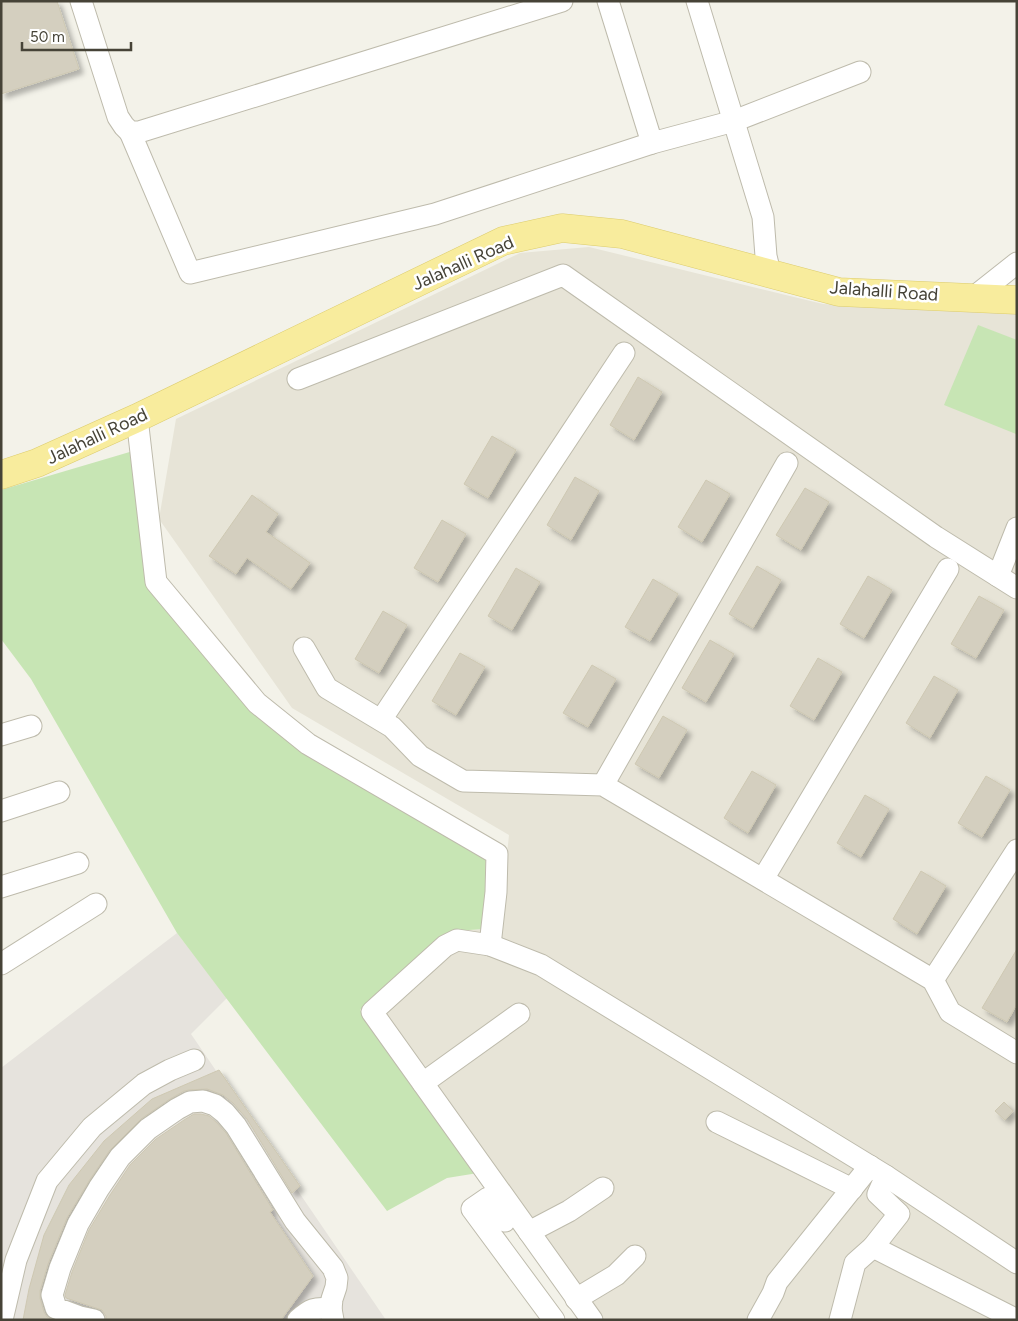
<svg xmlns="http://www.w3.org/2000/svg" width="1018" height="1321" font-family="Figtree,sans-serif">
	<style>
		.residential { fill: #e7e4d7 }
		.industrial { fill: #e6e3dd }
		.green { fill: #c7e5b4 }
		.building { fill: #d4cfbf; stroke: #cec8b2; filter: url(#shadow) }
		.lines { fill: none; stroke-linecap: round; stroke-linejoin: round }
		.minor-casing { stroke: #bebbac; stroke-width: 23 }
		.major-casing { stroke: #dccc6e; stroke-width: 29 }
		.minor { stroke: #fff; stroke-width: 21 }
		.major { stroke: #f8ec9d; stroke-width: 28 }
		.labels { text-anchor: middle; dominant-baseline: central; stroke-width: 5; stroke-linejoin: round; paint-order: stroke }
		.street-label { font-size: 18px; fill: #464337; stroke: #fff }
	</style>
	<defs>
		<filter id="shadow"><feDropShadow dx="4.5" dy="4.5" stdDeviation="2.5" flood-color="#0004"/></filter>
	</defs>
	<rect width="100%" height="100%" fill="#f3f2e9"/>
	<!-- residential -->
	<path class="residential" d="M 589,247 L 823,304 L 1017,314 L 1017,1320 L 590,1320 L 478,1173 L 360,1010 L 454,931 L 499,928 L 509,835 L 292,708 L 159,519 L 176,419 L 520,253 Z"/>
	<!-- industrial -->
	<path class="industrial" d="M 177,933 L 227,998 L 191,1034 L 386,1320 L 1,1320 L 1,1068 Z"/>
	<!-- green -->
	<g class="green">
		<path d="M 978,325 L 1017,340 L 1016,434 L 944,405 Z"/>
		<path d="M 133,451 L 147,581 L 255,707 L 486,856 L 484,929 L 454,931 L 360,1010 L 478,1173 L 447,1178 L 387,1211 L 177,933 L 31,679 L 1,639 L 1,490 Z"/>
	</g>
	<!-- building -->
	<g class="building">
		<path d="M 1,1 L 57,1 L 79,69 L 1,94 Z"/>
		<path d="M 638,377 L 662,392 L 634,440 L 610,425 Z"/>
		<path d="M 492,436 L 516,450 L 488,498 L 464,484 Z"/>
		<path d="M 575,477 L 599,491 L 571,540 L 547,525 Z"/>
		<path d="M 706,480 L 730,494 L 702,542 L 678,527 Z"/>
		<path d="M 805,488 L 829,502 L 801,550 L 776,535 Z"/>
		<path d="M 252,495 L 278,514 L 266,532 L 310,563 L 291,589 L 247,558 L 236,574 L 209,556 Z"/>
		<path d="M 442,520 L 466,534 L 438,582 L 414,568 Z"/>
		<path d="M 757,566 L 781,580 L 753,628 L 729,614 Z"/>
		<path d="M 516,568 L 540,582 L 512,630 L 488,616 Z"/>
		<path d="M 868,576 L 892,590 L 864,638 L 840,624 Z"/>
		<path d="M 653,579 L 678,594 L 650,641 L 625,627 Z"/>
		<path d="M 979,596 L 1004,610 L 976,658 L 951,644 Z"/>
		<path d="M 383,611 L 407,625 L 379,673 L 355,659 Z"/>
		<path d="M 710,640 L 734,654 L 706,702 L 682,688 Z"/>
		<path d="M 460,653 L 485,667 L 456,715 L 432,701 Z"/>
		<path d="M 818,658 L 842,672 L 814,720 L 790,706 Z"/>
		<path d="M 592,665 L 616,679 L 588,727 L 563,713 Z"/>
		<path d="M 934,676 L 958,690 L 930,738 L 906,723 Z"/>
		<path d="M 663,716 L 687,730 L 659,778 L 635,764 Z"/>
		<path d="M 752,771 L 776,785 L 748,833 L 724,818 Z"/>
		<path d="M 986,776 L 1010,790 L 982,837 L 958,823 Z"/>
		<path d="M 865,795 L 889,809 L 861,857 L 837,843 Z"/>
		<path d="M 921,871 L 946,886 L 917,934 L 893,919 Z"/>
		<path d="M 1017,949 L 1017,1004 L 1007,1022 L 982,1008 Z"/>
		<path d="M 219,1070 L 300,1186 L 292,1193 L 247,1119 L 233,1103 L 223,1095 L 207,1089 L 189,1090 L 184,1091 L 170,1099 L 141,1119 L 110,1150 L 89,1181 L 67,1218 L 48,1264 L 40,1291 L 40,1298 L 44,1312 L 47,1317 L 52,1320 L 23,1320 L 29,1289 L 44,1235 L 69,1185 L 104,1141 L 152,1099 Z"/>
		<path d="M 1004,1102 L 1013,1111 L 1005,1120 L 995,1111 Z"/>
		<path d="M 194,1114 L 201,1114 L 209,1116 L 216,1122 L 226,1133 L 273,1210 L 270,1212 L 313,1276 L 281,1320 L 106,1320 L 106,1316 L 102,1310 L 66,1298 L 65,1295 L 72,1272 L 89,1230 L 110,1195 L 130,1165 L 156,1139 L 184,1120 Z"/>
	</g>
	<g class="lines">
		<defs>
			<g id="minor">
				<path d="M 81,1 L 118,117 L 124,126 L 130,132 L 139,132 L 562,1"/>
				<path d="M 608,1 L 652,143"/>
				<path d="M 697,1 L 763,217 L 766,256 L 770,273"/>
				<path d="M 130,132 L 190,273 L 435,214 L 652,143 L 734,121 L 860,72"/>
				<path d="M 974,297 L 1017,263"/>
				<path d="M 298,379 L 563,275 L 936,537 L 1017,588"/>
				<path d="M 137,418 L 156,582 L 257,703 L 308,744 L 497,854 L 496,892 L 490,945"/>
				<path d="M 998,576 L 1017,528"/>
				<path d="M 304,648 L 327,688 L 392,727 L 420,756 L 463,781 L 603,785 L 933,980 L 950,1012 L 1017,1053"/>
				<path d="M 381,720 L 624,353"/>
				<path d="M 1,735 L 31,726"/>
				<path d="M 603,785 L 787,463"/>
				<path d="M 1,811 L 59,792"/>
				<path d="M 763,879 L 948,569"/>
				<path d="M 1,887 L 78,863"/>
				<path d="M 1,964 L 96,904"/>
				<path d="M 933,980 L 1017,850"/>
				<path d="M 423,1083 L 519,1014"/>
				<path d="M 717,1122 L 852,1189"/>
				<path d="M 886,1176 L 1017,1263"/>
				<path d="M 505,1221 L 488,1198 L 472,1209 L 554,1320"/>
				<path d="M 529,1232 L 569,1211 L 603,1188"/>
				<path d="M 576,1299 L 616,1275 L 635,1256"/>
				<path d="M 2,1320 L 16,1260 L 47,1181 L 92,1127 L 144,1084 L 170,1070 L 194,1060"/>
				<path d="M 94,1320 L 80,1317 L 56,1308 L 52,1295 L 60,1268 L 78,1224 L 99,1188 L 120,1157 L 148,1129 L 177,1109 L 190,1102 L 203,1101 L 215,1105 L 225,1113 L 236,1126 L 295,1221 L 333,1268 L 337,1278 L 336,1287 L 332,1299 L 331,1309 L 333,1320"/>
				<path d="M 298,1320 C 310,1309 315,1307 331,1309"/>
				<path d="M 592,1320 L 372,1012 L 445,946 L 457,940 L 490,945 L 541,965 L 886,1176 L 878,1194 L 899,1214 L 873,1247 L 1017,1320"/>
				<path d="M 758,1320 L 773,1293 L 777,1282 L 870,1166"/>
				<path d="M 840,1320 L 855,1263 L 873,1247"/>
			</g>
			<path id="major" d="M 1,475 L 37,463 L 137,418 L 503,241 L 562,228 L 622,234 L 839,292 L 1017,300"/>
		</defs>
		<!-- minor casing -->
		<use href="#minor" class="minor-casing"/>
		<!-- major casing -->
		<use href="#major" class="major-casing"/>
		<!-- minor -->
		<use href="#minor" class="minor"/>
		<!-- major -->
		<use href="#major" class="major"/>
	</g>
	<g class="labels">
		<!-- street labels -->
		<g class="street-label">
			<text transform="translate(463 263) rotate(-24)">Jalahalli Road</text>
			<text transform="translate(884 291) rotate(4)">Jalahalli Road</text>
			<text transform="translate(97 436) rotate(-25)">Jalahalli Road</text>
		</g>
	</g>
	<!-- border -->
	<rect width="1018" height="1321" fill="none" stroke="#464337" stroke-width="5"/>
	<!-- scale -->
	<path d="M22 42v8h109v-8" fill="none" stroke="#464337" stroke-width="2.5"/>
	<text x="30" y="42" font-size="15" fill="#464337" stroke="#ffffff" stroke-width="4" paint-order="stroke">50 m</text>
</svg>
